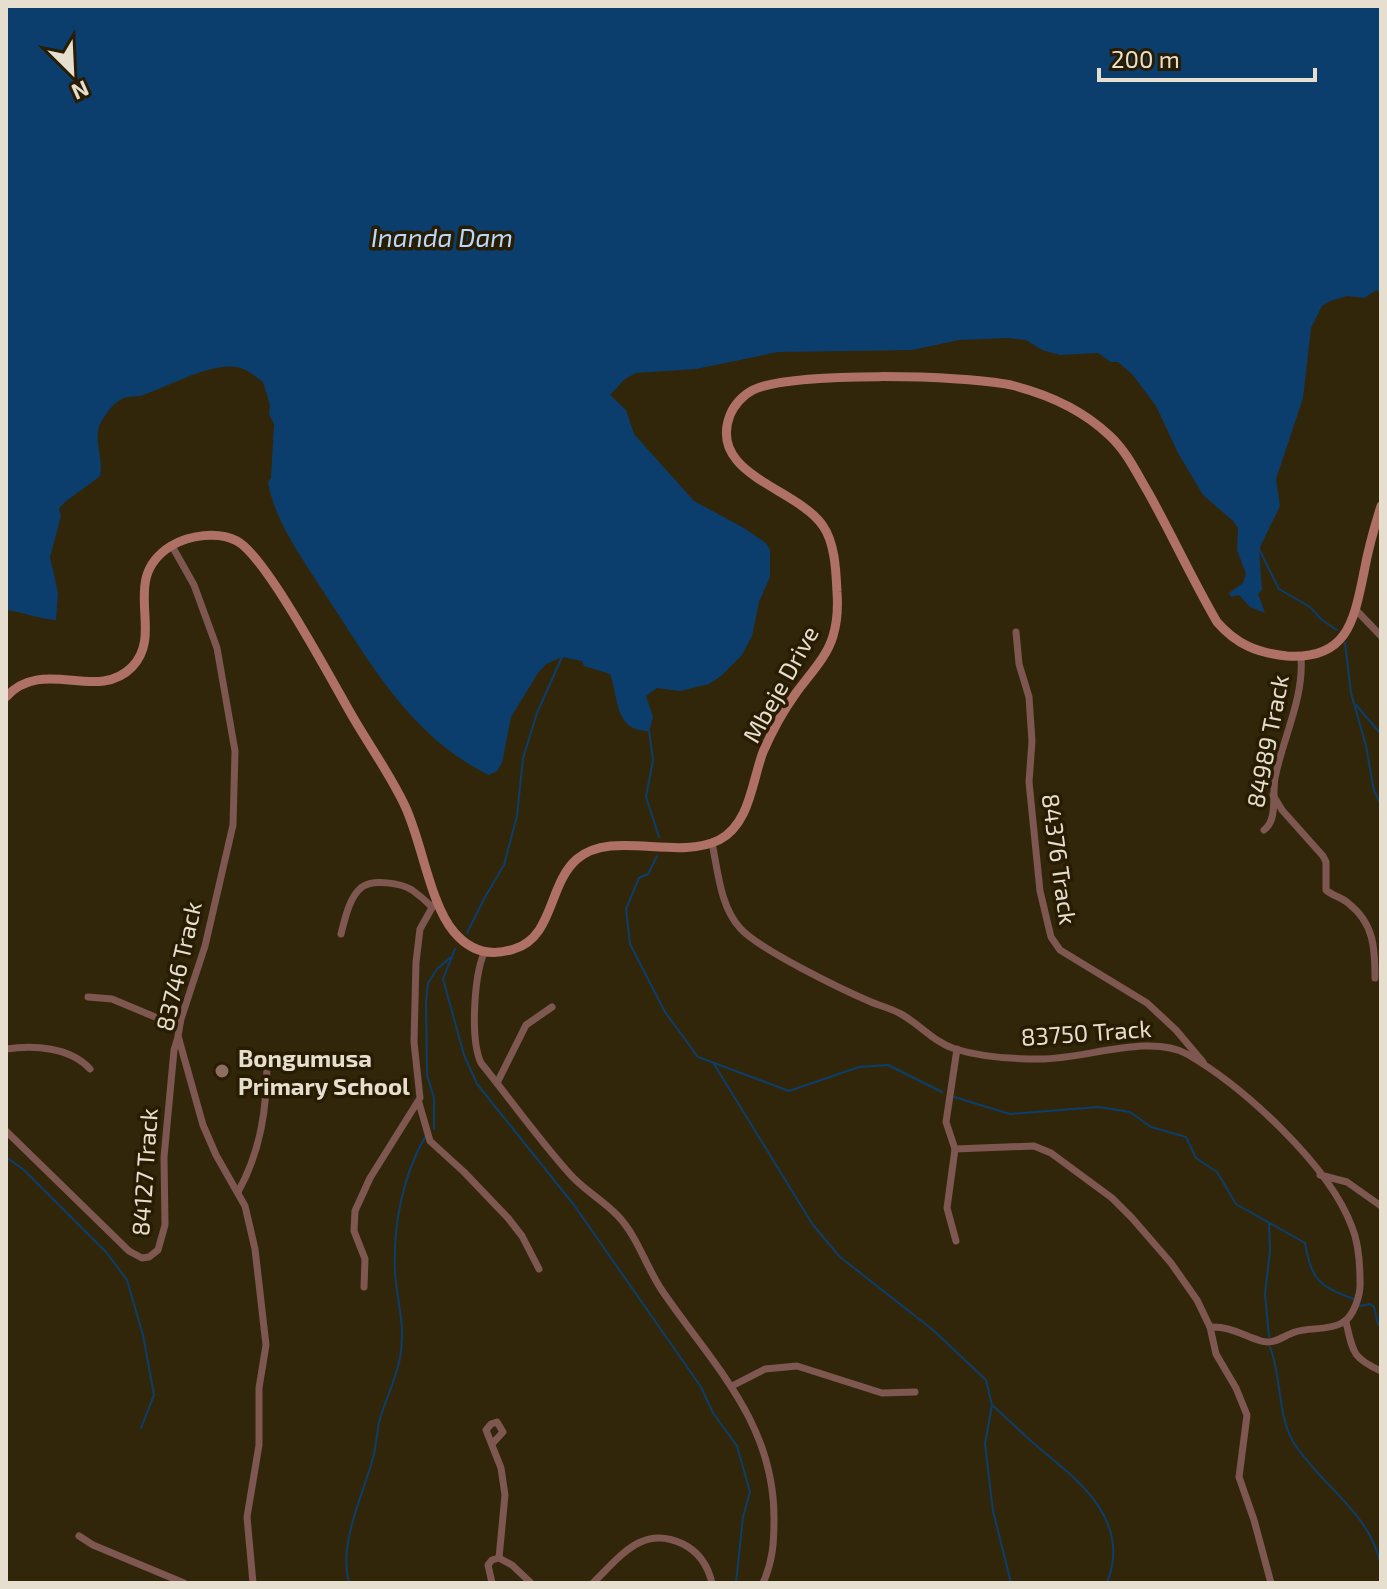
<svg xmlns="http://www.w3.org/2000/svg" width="1387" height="1589" font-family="'Exo 2',sans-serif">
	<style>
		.water { fill: #0b3e6c }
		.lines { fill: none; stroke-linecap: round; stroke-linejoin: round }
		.stream { stroke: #0b3e6c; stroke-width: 2 }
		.street { stroke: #7e5750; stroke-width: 7 }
		.secondary { stroke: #af7165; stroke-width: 9 }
		.education-dot { fill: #8d6e63; stroke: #281c02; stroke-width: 3 }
		.labels { text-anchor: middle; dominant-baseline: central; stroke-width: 7; stroke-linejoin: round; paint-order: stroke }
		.street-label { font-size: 24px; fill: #e6dfcf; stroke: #281c02 }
		.poi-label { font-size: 24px; font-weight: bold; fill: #e6dfcf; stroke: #281c02; text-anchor: start }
		.water-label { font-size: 26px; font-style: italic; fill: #b8d8fb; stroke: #281c02 }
	</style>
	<rect width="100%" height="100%" fill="#32260a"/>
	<!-- water -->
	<path class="water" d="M 6,6 L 1381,6 L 1381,295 L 1377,290 L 1364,298 L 1347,296 L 1330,301 L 1322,306 L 1311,328 L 1303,398 L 1276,479 L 1280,506 L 1259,549 L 1262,590 L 1258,594 L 1265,613 L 1250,607 L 1239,595 L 1231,597 L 1229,593 L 1243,583 L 1246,574 L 1237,550 L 1238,528 L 1234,522 L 1203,495 L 1178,453 L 1156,406 L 1132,374 L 1118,362 L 1111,362 L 1098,353 L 1060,355 L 1042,350 L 1026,340 L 1007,338 L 959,340 L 912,350 L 778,352 L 696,369 L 636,373 L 625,379 L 610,395 L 626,410 L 634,434 L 694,501 L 744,528 L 766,543 L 770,550 L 770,577 L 759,602 L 752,636 L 742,655 L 721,676 L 709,684 L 680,691 L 657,688 L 646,696 L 653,717 L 649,731 C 614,731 619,698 610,674 L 584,666 L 582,661 L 562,657 L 546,664 L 538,673 L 511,717 L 502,763 L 497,771 L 489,775 C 409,736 370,662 323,591 C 302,558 275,522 268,482 L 271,478 L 274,424 L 269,414 L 270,405 L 263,382 C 255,376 246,368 236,367 C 209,363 166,388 140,396 C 134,397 127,396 122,399 C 114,402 105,415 101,422 C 92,439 104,457 100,476 C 90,485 63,501 59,509 L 61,516 L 50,557 L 58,593 L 56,620 C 38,619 24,612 6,610 Z"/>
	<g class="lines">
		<!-- stream -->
		<g class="stream">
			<path d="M 1259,549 L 1279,589 L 1310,607 L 1322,620 L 1337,630"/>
			<path d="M 1345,643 L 1351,693 L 1366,746 L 1374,791 L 1381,804"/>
			<path d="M 1356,705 L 1381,734"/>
			<path d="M 649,731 L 653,760 L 646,797 L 659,837"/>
			<path d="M 657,856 L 648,874 L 639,878 L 626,909 L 630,944 L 665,1012 L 698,1057 L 789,1091 L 859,1067 L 888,1065 L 942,1092"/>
			<path d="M 467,933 L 485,897 L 504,865 L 517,816 L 523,758 L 537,713 L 562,657"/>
			<path d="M 455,949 L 443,979 L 464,1055 L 477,1084 L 574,1205 L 701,1387 L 713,1413 L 737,1446 L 750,1492 L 743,1517 L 736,1583"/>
			<path d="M 714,1064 L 813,1225 L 840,1257 L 933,1330 L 986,1380 L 992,1405 L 985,1444 L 993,1511 L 1011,1583"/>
			<path d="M 954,1097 L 1010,1114 L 1099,1107 L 1130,1112 L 1151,1127 L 1186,1137 L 1196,1158 L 1217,1172 L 1236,1204 L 1305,1243 C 1312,1281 1319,1286 1354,1299"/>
			<path d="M 434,1129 L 434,1098 L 427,1075 L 426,1002 L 428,983 L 437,969 L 451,957"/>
			<path d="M 6,1157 L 24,1170 L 106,1252 L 127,1280 L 143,1335 L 154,1395 L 141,1428"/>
			<path d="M 1360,1306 L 1370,1304 L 1374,1307 L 1378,1324 L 1381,1326"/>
			<path d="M 1269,1337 L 1265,1294 L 1270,1251 L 1269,1223"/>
			<path d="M 1270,1347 C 1282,1377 1277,1416 1294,1443 C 1321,1486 1371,1513 1381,1566"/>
			<path d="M 993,1406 C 1011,1422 1027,1438 1045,1453 C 1086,1486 1130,1525 1107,1583"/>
			<path d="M 349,1583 C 338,1544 363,1495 373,1458 C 376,1446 377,1434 379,1422 C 385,1400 396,1380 400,1358 C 406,1324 397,1304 395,1272 C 393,1227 402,1177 425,1137"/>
		</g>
		<!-- street -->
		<g class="street">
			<path d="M 172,546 L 194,585 L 217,648 L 235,751 L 233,825 L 205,946 L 181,1019 L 178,1036 L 203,1125 L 216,1155 L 245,1206 L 255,1249 L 266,1345 L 259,1388 L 259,1445 L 247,1517 L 253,1583"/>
			<path d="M 1357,611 L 1381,636"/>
			<path d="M 1016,632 L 1019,664 L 1029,697 L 1032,741 L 1029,782 L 1040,891 L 1051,937 L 1060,950 L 1147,1003 L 1176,1030 L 1203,1062"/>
			<path d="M 1273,795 L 1282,810 L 1323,856 L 1326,862 L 1326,890 C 1333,896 1341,897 1348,903 C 1374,923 1375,948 1375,978"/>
			<path d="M 1264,830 C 1278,820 1272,794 1275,778 C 1283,737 1304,699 1301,657"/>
			<path d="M 712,843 C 718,871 720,906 740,928 C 758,949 843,990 871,1002 C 880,1006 890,1008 899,1013 C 919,1023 933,1042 955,1049 C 981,1057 1012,1059 1039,1059 C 1082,1060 1149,1033 1187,1054 C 1244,1087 1329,1165 1352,1227 C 1359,1244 1360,1263 1360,1281 C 1361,1294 1354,1317 1342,1323 C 1327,1331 1310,1327 1295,1332 C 1283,1336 1274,1345 1261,1341 C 1242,1335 1230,1326 1210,1327 L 1216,1354 L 1236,1388 L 1247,1415 L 1239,1477 L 1254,1520 L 1271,1583"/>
			<path d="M 341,934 C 345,919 349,897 362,887 C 373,879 401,883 412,890 C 419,895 426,901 432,907"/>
			<path d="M 484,953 C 474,977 470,1040 481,1063 C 510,1099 537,1137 568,1172 C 582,1189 603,1200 618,1216 C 637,1236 646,1266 661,1289 C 711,1363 774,1421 774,1518 C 774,1542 773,1561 763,1583"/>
			<path d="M 88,997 L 112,999 L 179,1027"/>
			<path d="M 6,1049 C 34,1045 70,1047 90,1069"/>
			<path d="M 497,1083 L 526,1025 L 552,1007"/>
			<path d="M 419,1103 L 430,1141 L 464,1172 L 508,1218 L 522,1236 L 539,1269"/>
			<path d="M 6,1131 L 129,1251 L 142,1258 L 149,1257 L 158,1250 L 165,1225 L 164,1157 L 174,1050 L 178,1037"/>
			<path d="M 955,1149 L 1034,1146 L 1051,1153 L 1112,1198 L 1132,1218 L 1171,1263 L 1197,1300 L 1210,1327"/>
			<path d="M 1320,1175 L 1347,1182 L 1381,1206"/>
			<path d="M 238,1192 C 261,1151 267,1107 267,1061"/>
			<path d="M 956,1241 L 947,1208 L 955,1149 L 946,1122 L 957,1049"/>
			<path d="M 364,1287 L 365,1259 L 354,1231 L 355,1211 L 370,1178 L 420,1098 L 414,1042 L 416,962 L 420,929 L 437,899"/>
			<path d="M 1346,1322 C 1353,1352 1352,1358 1381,1371"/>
			<path d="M 732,1386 L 765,1369 L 797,1366 L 882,1393 L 915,1392"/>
			<path d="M 492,1444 L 503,1432 L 497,1422 L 491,1424 L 486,1430 L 501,1468 L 505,1495 L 499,1558"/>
			<path d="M 79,1536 L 93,1545 L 184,1583"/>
			<path d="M 492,1583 L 488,1565 L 492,1560 L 499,1558 L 512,1565 L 531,1583"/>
			<path d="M 593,1583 C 620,1557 642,1524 683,1544 C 699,1552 708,1566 712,1583"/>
		</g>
		<!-- secondary -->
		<path class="secondary" d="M 6,697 C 43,656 97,703 132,667 C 166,632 118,579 171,546 C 189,535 218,531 237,541 C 266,556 333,683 354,719 C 371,748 391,776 405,806 C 422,842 430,904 454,932 C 470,951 490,957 514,949 C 554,937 548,884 577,859 C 612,829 676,861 719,840 C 750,824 752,781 763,752 C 772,731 783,711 796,693 C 809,675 827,657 833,636 C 837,623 838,606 837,592 C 836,571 835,543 823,526 C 798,488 707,475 730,415 C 734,405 743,395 753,390 C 791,371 966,375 1011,385 C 1047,394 1083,410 1110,436 C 1127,452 1136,472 1148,492 C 1172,535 1192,579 1217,622 C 1236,644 1257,653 1287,656 C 1348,660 1354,620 1364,572 C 1368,550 1374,528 1381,506"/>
	</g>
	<!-- markers -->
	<circle class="education-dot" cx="222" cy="1071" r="8"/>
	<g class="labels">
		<!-- street labels -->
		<g class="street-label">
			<text transform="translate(780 684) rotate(-61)">Mbeje Drive</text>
			<text transform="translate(1267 741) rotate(-79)">84989 Track</text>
			<text transform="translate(1060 859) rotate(82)">84376 Track</text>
			<text transform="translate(178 966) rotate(-77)">83746 Track</text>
			<text transform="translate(1086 1032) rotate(-4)">83750 Track</text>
			<text transform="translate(144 1172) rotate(-86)">84127 Track</text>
		</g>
		<!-- poi labels -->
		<g class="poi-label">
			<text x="238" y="1057">Bongumusa<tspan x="238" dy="28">Primary School</tspan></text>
		</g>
		<!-- water labels -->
		<g class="water-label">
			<text x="442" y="236">Inanda Dam</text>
		</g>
	</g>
	<!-- border -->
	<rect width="1387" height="1589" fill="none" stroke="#e6dfcf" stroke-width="16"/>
	<!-- north arrow -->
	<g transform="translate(72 72) rotate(156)" stroke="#281c02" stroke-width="6" paint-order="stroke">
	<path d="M0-6L14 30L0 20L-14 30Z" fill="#e6dfcf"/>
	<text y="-12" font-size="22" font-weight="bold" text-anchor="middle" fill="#e6dfcf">N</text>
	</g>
	<!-- scale -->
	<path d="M1099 68v12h216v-12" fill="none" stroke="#e6dfcf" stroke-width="4"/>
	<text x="1111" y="68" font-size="24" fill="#e6dfcf" stroke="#281c02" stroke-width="6" paint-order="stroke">200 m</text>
</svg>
